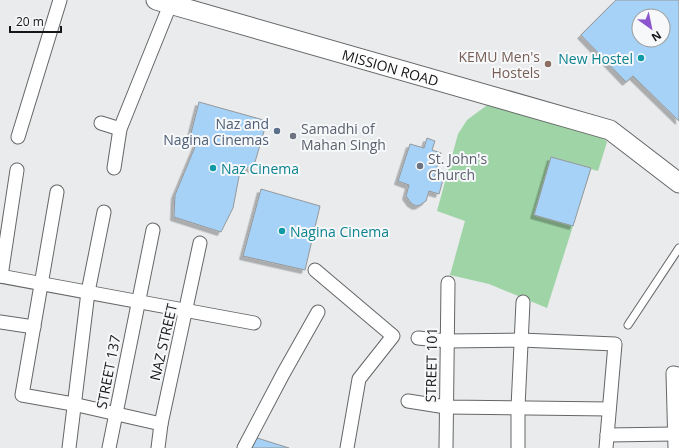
<svg xmlns="http://www.w3.org/2000/svg" width="679" height="448" font-family="'Open Sans',sans-serif">
	<style>
		.green { fill: #9fd4a6 }
		.building { fill: #a5d2f6; stroke: #96989a; fill-rule: evenodd; filter: url(#shadow) }
		.lines { fill: none; stroke-linecap: round; stroke-linejoin: round }
		.lane-casing { stroke: #646667; stroke-width: 9 }
		.street-casing { stroke: #646667; stroke-width: 15 }
		.secondary-casing { stroke: #646667; stroke-width: 21 }
		.lane { stroke: #fff; stroke-width: 7 }
		.street { stroke: #fff; stroke-width: 13 }
		.secondary { stroke: #fff; stroke-width: 19 }
		.culture-dot { fill: #0f9aa8; stroke: #f6f8fa; stroke-width: 1.5 }
		.education-dot { fill: #8d6e63; stroke: #f6f8fa; stroke-width: 1.5 }
		.service-dot { fill: #5c6f8a; stroke: #f6f8fa; stroke-width: 1.5 }
		.worship-dot { fill: #6b7280; stroke: #f6f8fa; stroke-width: 1.5 }
		.labels { text-anchor: middle; dominant-baseline: central; stroke-width: 4; stroke-linejoin: round; paint-order: stroke }
		.education-label { font-size: 14px; fill: #785e54; stroke: #f6f8fa; text-anchor: end }
		.culture-label { font-size: 14px; fill: #0d838f; stroke: #f6f8fa; text-anchor: start }
		.street-label { font-size: 14px; fill: #161717; stroke: #f6f8fa }
		.service-label { font-size: 14px; fill: #4e5e75; stroke: #f6f8fa; text-anchor: end }
		.worship-label { font-size: 14px; fill: #5b616d; stroke: #f6f8fa; text-anchor: start }
	</style>
	<defs>
		<filter id="shadow"><feDropShadow dx="-3.5" dy="3.5" stdDeviation="0" flood-color="#0004"/></filter>
	</defs>
	<rect width="100%" height="100%" fill="#e9ebed"/>
	<!-- green -->
	<path class="green" d="M 490,103 L 600,134 L 607,142 L 598,171 L 591,169 L 547,308 L 489,284 L 450,275 L 465,221 L 437,211 L 458,134 L 467,120 Z"/>
	<!-- building -->
	<g class="building">
		<path d="M 616,0 L 679,0 L 679,121 L 633,76 L 626,82 L 581,35 ZM 639,16 L 663,16 L 663,40 L 639,40 Z"/>
		<path d="M 199,102 L 267,121 L 253,169 L 241,166 L 233,208 L 221,232 L 174,217 L 175,195 L 197,142 L 189,141 Z"/>
		<path d="M 427,138 L 435,141 L 432,150 L 441,153 L 434,178 L 443,180 L 439,194 L 429,191 L 426,201 L 420,205 L 416,206 L 411,203 L 406,196 L 409,185 L 398,181 L 410,144 L 424,148 Z"/>
		<path d="M 551,157 L 591,168 L 573,226 L 534,215 Z"/>
		<path d="M 261,189 L 320,206 L 305,270 L 243,256 Z"/>
		<path d="M 254,437 L 289,448 L 249,448 Z"/>
	</g>
	<g class="lines">
		<defs>
			<path id="lane" d="M 628,325 L 679,248"/>
			<g id="street">
				<path d="M 101,123 L 120,129"/>
				<path d="M 18,137 L 60,0"/>
				<path d="M 114,168 L 120,129 L 170,5"/>
				<path d="M 57,192 L 22,395 L 73,404 L 161,424"/>
				<path d="M 315,270 L 393,336 L 359,379 L 347,448"/>
				<path d="M 0,276 L 254,323"/>
				<path d="M 1,276 L 17,170"/>
				<path d="M 0,322 L 34,327"/>
				<path d="M 418,338 L 447,341 L 521,340 L 615,344 L 606,448"/>
				<path d="M 408,401 L 446,407 L 609,409"/>
				<path d="M 607,435 L 674,434"/>
				<path d="M 69,448 L 88,292 L 104,212"/>
				<path d="M 109,448 L 153,230"/>
				<path d="M 158,448 L 161,424 L 200,243"/>
				<path d="M 244,448 L 283,374 L 318,312"/>
				<path d="M 446,448 L 448,283"/>
				<path d="M 518,448 L 518,407 L 523,302"/>
				<path d="M 675,448 L 673,373 L 679,374"/>
			</g>
			<g id="secondary">
				<path id="s1" d="M 156,0 L 610,130 L 679,183"/>
			</g>
		</defs>
		<!-- lane casing -->
		<use href="#lane" class="lane-casing"/>
		<!-- street casing -->
		<use href="#street" class="street-casing"/>
		<!-- secondary casing -->
		<use href="#secondary" class="secondary-casing"/>
		<!-- lane -->
		<use href="#lane" class="lane"/>
		<!-- street -->
		<use href="#street" class="street"/>
		<!-- secondary -->
		<use href="#secondary" class="secondary"/>
	</g>
	<!-- markers -->
	<g class="culture-dot">
		<circle cx="641" cy="58" r="4"/>
		<circle cx="213" cy="168" r="4"/>
		<circle cx="282" cy="231" r="4"/>
	</g>
	<circle class="education-dot" cx="548" cy="64" r="4"/>
	<circle class="service-dot" cx="277" cy="131" r="4"/>
	<g class="worship-dot">
		<circle cx="293" cy="136" r="4"/>
		<circle cx="420" cy="166" r="4"/>
	</g>
	<g class="labels">
		<!-- education labels -->
		<g class="education-label">
			<text x="540" y="56">KEMU Men's<tspan x="540" dy="16">Hostels</tspan></text>
		</g>
		<!-- culture labels -->
		<g class="culture-label">
			<text x="633" y="58" text-anchor="end">New Hostel</text>
			<text x="221" y="168">Naz Cinema</text>
			<text x="290" y="231">Nagina Cinema</text>
		</g>
		<!-- street labels -->
		<g class="street-label">
			<text stroke="none"><textPath href="#s1" startOffset="244">MISSION ROAD</textPath></text>
			<text transform="translate(163 342) rotate(-77)">NAZ STREET</text>
			<text transform="translate(431 365) rotate(-89)">STREET 101</text>
			<text transform="translate(108 372) rotate(-79)">STREET 137</text>
		</g>
		<!-- service labels -->
		<g class="service-label">
			<text x="269" y="123">Naz and<tspan x="269" dy="16">Nagina Cinemas</tspan></text>
		</g>
		<!-- worship labels -->
		<g class="worship-label">
			<text x="301" y="128">Samadhi of<tspan x="301" dy="16">Mahan Singh</tspan></text>
			<text x="428" y="158">St. John's<tspan x="428" dy="16">Church</tspan></text>
		</g>
	</g>
	<!-- north arrow -->
	<g transform="translate(651 28) rotate(147)"><circle r="19" fill="#f6f8fa" stroke="#9c9e9f"/>
	<path d="M0-3L7 15L0 10L-7 15Z" fill="#8b55cd"/>
	<text y="-6" font-size="11" font-weight="bold" text-anchor="middle" fill="#161717">N</text>
	</g>
	<!-- scale -->
	<path d="M10 26v6h51v-6" fill="none" stroke="#161717" stroke-width="2"/>
	<text x="16" y="26" font-size="12" fill="#161717" stroke="#f6f8fa" stroke-width="3" paint-order="stroke">20 m</text>
</svg>
